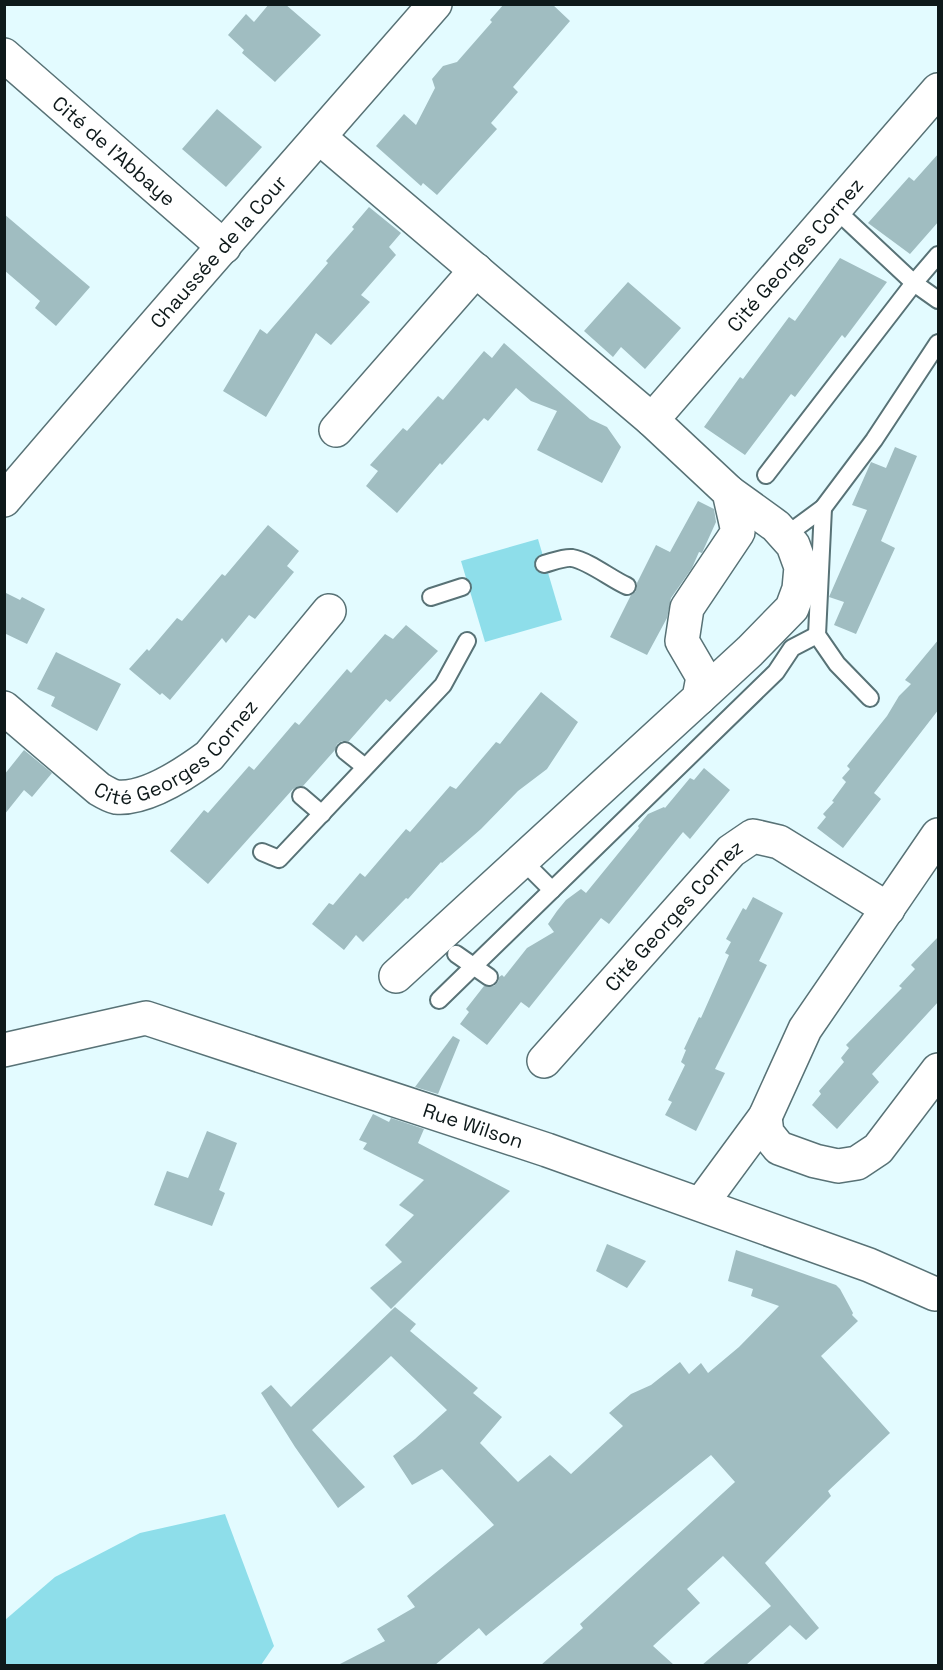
<svg xmlns="http://www.w3.org/2000/svg" width="943" height="1670" font-family="'Space Grotesk',sans-serif">
	<style>
		.green { fill: #8edeea }
		.building { fill: #a0bdc1 }
		.lines { fill: none; stroke-linecap: round; stroke-linejoin: round }
		.service-casing { stroke: #587276; stroke-width: 20 }
		.minor-casing { stroke: #587276; stroke-width: 36 }
		.service { stroke: #fff; stroke-width: 16 }
		.minor { stroke: #fff; stroke-width: 33 }
		.labels { text-anchor: middle; dominant-baseline: central; stroke-width: 4.5; stroke-linejoin: round; paint-order: stroke }
		.street-label { font-size: 20px; fill: #0e191a; stroke: #fff }
	</style>
	<rect width="100%" height="100%" fill="#e3fbff"/>
	<!-- green -->
	<g class="green">
		<path d="M 538,539 L 562,620 L 485,642 L 461,561 Z"/>
		<path d="M 225,1514 L 274,1646 L 261,1665 L 5,1665 L 5,1620 L 55,1577 L 140,1533 Z"/>
	</g>
	<!-- building -->
	<g class="building">
		<path d="M 269,4 L 285,4 L 321,35 L 275,82 L 242,53 L 244,50 L 228,35 L 246,14 L 254,22 Z"/>
		<path d="M 504,4 L 552,4 L 570,21 L 513,87 L 518,92 L 491,123 L 497,129 L 437,195 L 423,183 L 421,186 L 376,146 L 404,114 L 416,125 L 435,88 L 432,79 L 443,66 L 457,62 L 492,22 L 490,20 Z"/>
		<path d="M 217,109 L 262,147 L 226,187 L 182,149 Z"/>
		<path d="M 939,153 L 939,221 L 910,254 L 868,223 L 909,177 L 914,181 Z"/>
		<path d="M 369,207 L 401,233 L 389,247 L 396,255 L 361,295 L 370,302 L 331,345 L 316,333 L 266,417 L 223,391 L 260,329 L 267,334 L 328,263 L 326,261 L 354,229 L 352,227 Z"/>
		<path d="M 4,214 L 90,287 L 56,326 L 35,308 L 40,301 L 4,270 Z"/>
		<path d="M 840,258 L 887,282 L 845,338 L 842,335 L 795,397 L 791,394 L 745,455 L 704,427 L 740,377 L 743,379 L 789,317 L 795,321 Z"/>
		<path d="M 628,282 L 681,328 L 645,369 L 621,347 L 613,357 L 584,331 Z"/>
		<path d="M 504,343 L 590,419 L 607,427 L 621,447 L 602,483 L 537,450 L 557,411 L 531,401 L 516,388 L 488,421 L 484,418 L 442,465 L 440,463 L 397,513 L 366,486 L 378,471 L 370,465 L 403,428 L 407,431 L 438,396 L 443,400 L 484,351 L 492,358 Z"/>
		<path d="M 895,447 L 917,456 L 881,541 L 895,548 L 856,634 L 834,625 L 844,602 L 829,597 L 867,510 L 852,505 L 871,462 L 886,468 Z"/>
		<path d="M 698,501 L 714,509 L 716,522 L 702,553 L 699,552 L 692,568 L 671,598 L 667,618 L 647,655 L 610,637 L 631,595 L 636,591 L 637,583 L 656,545 L 670,552 Z"/>
		<path d="M 268,525 L 299,551 L 287,566 L 294,572 L 255,619 L 249,615 L 226,643 L 222,638 L 170,700 L 162,693 L 160,695 L 129,669 L 147,649 L 149,651 L 177,618 L 182,621 L 222,574 L 225,576 Z"/>
		<path d="M 4,592 L 20,600 L 22,597 L 45,609 L 27,644 L 4,633 Z"/>
		<path d="M 406,625 L 438,651 L 390,702 L 386,699 L 349,741 L 342,741 L 337,744 L 335,750 L 303,786 L 293,789 L 208,884 L 170,851 L 204,810 L 208,813 L 249,766 L 254,770 L 295,722 L 299,725 L 347,669 L 351,673 L 385,634 L 393,639 Z"/>
		<path d="M 939,639 L 939,709 L 874,793 L 881,799 L 843,848 L 817,828 L 826,817 L 823,814 L 834,802 L 832,801 L 846,782 L 842,778 L 850,769 L 847,766 L 887,716 L 899,696 L 911,684 L 905,680 Z"/>
		<path d="M 56,652 L 121,684 L 97,731 L 51,706 L 55,697 L 37,689 Z"/>
		<path d="M 541,692 L 578,722 L 547,769 L 518,791 L 481,829 L 442,863 L 441,862 L 408,899 L 406,898 L 363,942 L 356,935 L 344,950 L 312,924 L 329,903 L 333,905 L 360,873 L 365,877 L 406,829 L 410,832 L 450,786 L 456,789 L 496,742 L 500,744 Z"/>
		<path d="M 24,750 L 52,773 L 32,797 L 24,790 L 4,815 L 4,775 Z"/>
		<path d="M 704,768 L 730,790 L 690,839 L 683,832 L 609,924 L 601,918 L 529,1008 L 521,1002 L 487,1045 L 460,1024 L 469,1012 L 466,1009 L 484,986 L 494,986 L 498,982 L 499,977 L 502,975 L 504,977 L 527,948 L 554,932 L 548,924 L 557,911 L 566,900 L 581,889 L 586,893 L 639,828 L 638,826 L 648,814 L 664,807 L 665,808 L 690,778 L 694,780 Z"/>
		<path d="M 753,897 L 783,913 L 759,961 L 767,965 L 715,1069 L 725,1073 L 696,1131 L 665,1115 L 672,1102 L 668,1100 L 685,1065 L 681,1062 L 686,1050 L 684,1049 L 699,1017 L 701,1018 L 729,955 L 725,953 L 731,942 L 726,939 L 743,908 L 746,910 Z"/>
		<path d="M 939,936 L 939,1001 L 872,1074 L 879,1082 L 837,1129 L 812,1105 L 821,1094 L 819,1091 L 844,1062 L 841,1058 L 849,1048 L 846,1045 L 902,988 L 899,986 L 915,969 L 911,965 Z"/>
		<path d="M 453,1036 L 460,1040 L 438,1094 L 415,1087 Z"/>
		<path d="M 373,1114 L 389,1122 L 391,1118 L 424,1129 L 418,1143 L 510,1191 L 391,1309 L 370,1288 L 402,1262 L 385,1245 L 414,1215 L 399,1205 L 424,1180 L 363,1149 L 367,1143 L 359,1140 Z"/>
		<path d="M 207,1131 L 237,1143 L 219,1190 L 225,1193 L 212,1226 L 154,1205 L 167,1171 L 188,1178 Z"/>
		<path d="M 607,1244 L 646,1261 L 627,1288 L 596,1271 Z"/>
		<path d="M 736,1250 L 836,1285 L 840,1289 L 853,1313 L 852,1315 L 858,1321 L 821,1356 L 890,1433 L 828,1491 L 831,1496 L 765,1563 L 819,1628 L 806,1640 L 790,1625 L 746,1665 L 702,1665 L 771,1606 L 723,1556 L 687,1589 L 700,1603 L 653,1646 L 674,1665 L 541,1665 L 583,1628 L 580,1624 L 735,1482 L 711,1455 L 486,1636 L 479,1628 L 435,1665 L 338,1665 L 385,1641 L 377,1629 L 415,1607 L 407,1596 L 494,1525 L 442,1469 L 412,1485 L 393,1456 L 415,1439 L 447,1410 L 391,1356 L 312,1430 L 365,1487 L 338,1508 L 295,1447 L 261,1393 L 271,1385 L 291,1407 L 395,1307 L 416,1324 L 410,1331 L 478,1388 L 473,1393 L 502,1417 L 480,1443 L 518,1482 L 550,1455 L 571,1474 L 623,1426 L 609,1413 L 631,1394 L 651,1385 L 680,1362 L 689,1374 L 701,1363 L 708,1373 L 739,1347 L 779,1306 L 751,1296 L 753,1289 L 728,1281 Z"/>
	</g>
	<g class="lines">
		<defs>
			<g id="service">
				<path d="M 835,209 L 914,283 L 938,300"/>
				<path d="M 766,475 L 914,283 L 938,255"/>
				<path d="M 823,508 L 817,635 L 837,664 L 870,698"/>
				<path d="M 785,536 L 823,508 L 874,440 L 938,343"/>
				<path d="M 544,564 C 552,562 564,557 572,558 C 589,561 611,579 627,586"/>
				<path d="M 431,597 L 462,587"/>
				<path d="M 345,751 L 365,767"/>
				<path d="M 301,796 L 322,814"/>
				<path d="M 262,852 L 279,859 L 443,685 L 467,641"/>
				<path d="M 530,868 L 552,890"/>
				<path d="M 456,954 L 489,977"/>
				<path d="M 439,1000 L 776,672 L 792,648 L 817,635"/>
			</g>
			<g id="minor">
				<path id="s1" d="M 4,55 L 224,247"/>
				<path d="M 319,137 L 652,420"/>
				<path d="M 336,430 L 476,270"/>
				<path id="s2" d="M 4,500 C 146,333 291,169 435,4"/>
				<path d="M 699,698 L 750,651 L 792,608 L 799,589 L 801,567 L 793,545 L 776,526 L 729,492"/>
				<path id="s3" d="M 4,708 L 99,789 C 104,792 111,796 116,797 C 146,800 186,773 209,756 L 329,611"/>
				<path id="s4" d="M 396,976 L 699,698 L 703,677 L 682,641 L 687,608 L 738,532 L 729,492 L 652,420 L 938,90"/>
				<path id="s5" d="M 4,1050 L 146,1018 L 547,1150 L 869,1265 L 935,1294"/>
				<path id="s6" d="M 544,1061 L 731,851 L 753,836 L 779,842 L 888,909"/>
				<path d="M 765,1117 L 767,1133 L 779,1148 L 815,1161 L 838,1166 L 857,1163 L 878,1149 L 938,1070"/>
				<path d="M 701,1204 L 765,1117 L 805,1029 L 938,835"/>
			</g>
		</defs>
		<!-- service casing -->
		<use href="#service" class="service-casing"/>
		<!-- minor casing -->
		<use href="#minor" class="minor-casing"/>
		<!-- service -->
		<use href="#service" class="service"/>
		<!-- minor -->
		<use href="#minor" class="minor"/>
	</g>
	<g class="labels">
		<!-- street labels -->
		<g class="street-label">
			<text stroke="none"><textPath href="#s1" startOffset="146">Cité de l'Abbaye</textPath></text>
			<text stroke="none"><textPath href="#s2" startOffset="328">Chaussée de la Cour</textPath></text>
			<text stroke="none"><textPath href="#s4" startOffset="964">Cité Georges Cornez</textPath></text>
			<text stroke="none"><textPath href="#s3" startOffset="219">Cité Georges Cornez</textPath></text>
			<text stroke="none"><textPath href="#s6" startOffset="195">Cité Georges Cornez</textPath></text>
			<text stroke="none"><textPath href="#s5" startOffset="490">Rue Wilson</textPath></text>
		</g>
	</g>
	<!-- border -->
	<rect width="943" height="1670" fill="none" stroke="#0e191a" stroke-width="12"/>
</svg>
